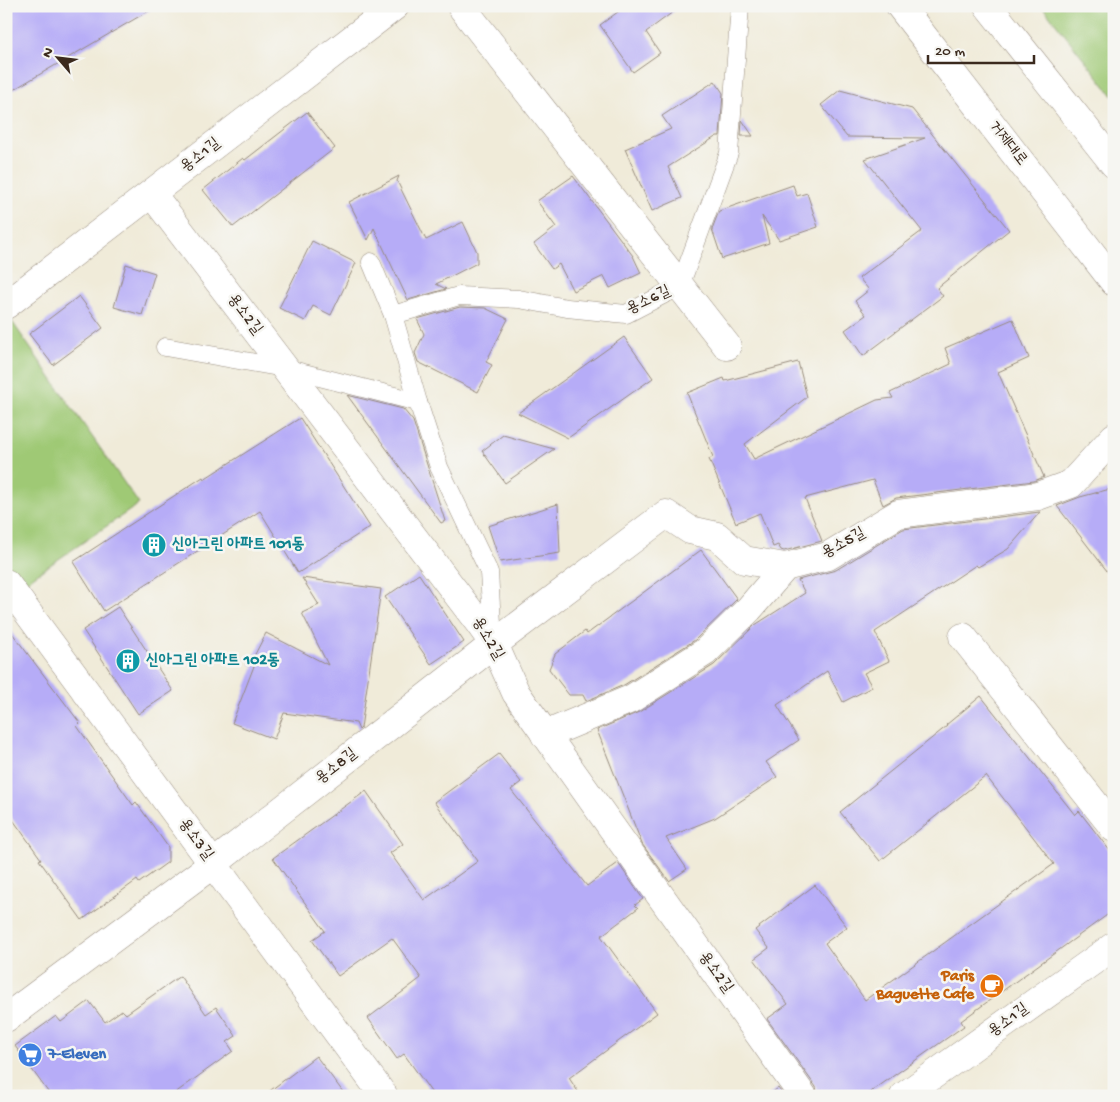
<svg xmlns="http://www.w3.org/2000/svg" width="1120" height="1102" font-family="'Gochi Hand','Poor Story',sans-serif">
	<style>
		.green { fill: #9fc975; stroke: #6d7a4a }
		.building { fill: #b6acf7 }
		.lines { fill: none; stroke-linecap: round; stroke-linejoin: round }
		.service-casing { stroke: #968a7c; stroke-width: 19 }
		.minor-casing { stroke: #968a7c; stroke-width: 29 }
		.tertiary-casing { stroke: #968a7c; stroke-width: 29 }
		.service { stroke: #fff; stroke-width: 18 }
		.minor { stroke: #fff; stroke-width: 28 }
		.tertiary { stroke: #fff; stroke-width: 28 }
		.labels { text-anchor: middle; dominant-baseline: central; stroke-width: 5; stroke-linejoin: round; paint-order: stroke }
		.street-label { font-size: 16px; fill: #3b2a1e; stroke: #f6f6f2 }
		.culture-label { font-size: 16px; font-weight: bold; fill: #0d838f; stroke: #f6f6f2; text-anchor: start }
		.food-label { font-size: 16px; font-weight: bold; fill: #c56008; stroke: #f6f6f2; text-anchor: end }
		.shop-label { font-size: 16px; font-weight: bold; fill: #366cbe; stroke: #f6f6f2; text-anchor: start }
	</style>
	<rect width="100%" height="100%" fill="#f6f6f2"/>
	<filter id="ink" filterUnits="userSpaceOnUse"><feTurbulence type="fractalNoise" baseFrequency=".02" numOctaves="2"/><feDisplacementMap in="SourceGraphic" scale="10" xChannelSelector="R" yChannelSelector="G"/><feConvolveMatrix kernelMatrix="1 2 1 2 8 2 1 2 1" color-interpolation-filters="sRGB"/></filter>
	<filter id="wash" filterUnits="userSpaceOnUse"><feTurbulence type="fractalNoise" baseFrequency=".0096" numOctaves="4" result="noise"/><feDisplacementMap in="SourceGraphic" scale="20" xChannelSelector="R" yChannelSelector="G"/><feGaussianBlur stdDeviation="1.12" result="paint"/><feColorMatrix in="noise" values="0 0 0 0 0 0 0 0 0 0 0 0 0 0 0 0 0 1.4 0 .05"/><feComposite in="paint" operator="in"/></filter>
	<g filter="url(#wash)">
		<rect width="100%" height="100%" fill="#f0ebd9"/>
		<!-- green -->
		<g class="green">
			<path d="M 1042,6 L 1099,6 L 1114,25 L 1114,97 Z"/>
			<path d="M 6,313 L 139,504 L 12,591 L 6,583 Z"/>
		</g>
		<g id="blocks">
			<!-- building -->
			<g class="building">
				<path d="M 6,6 L 157,6 L 6,94 Z"/>
				<path d="M 626,6 L 681,6 L 646,32 L 660,53 L 633,72 L 600,25 Z"/>
				<path d="M 715,81 L 723,93 L 720,136 L 717,136 L 668,167 L 682,198 L 652,211 L 625,149 L 671,129 L 662,116 Z"/>
				<path d="M 840,90 L 912,109 L 1009,230 L 937,288 L 943,296 L 863,356 L 845,330 L 866,315 L 855,301 L 869,290 L 859,278 L 922,231 L 865,159 L 925,138 L 847,137 L 821,105 Z"/>
				<path d="M 307,112 L 335,148 L 233,227 L 203,190 L 243,158 L 245,160 Z"/>
				<path d="M 742,120 L 753,136 L 741,136 Z"/>
				<path d="M 399,176 L 397,181 L 426,240 L 463,222 L 477,252 L 477,263 L 436,284 L 446,289 L 408,300 L 374,228 L 368,240 L 349,202 Z"/>
				<path d="M 573,176 L 633,256 L 641,273 L 610,288 L 604,276 L 573,291 L 559,264 L 552,269 L 534,244 L 556,227 L 537,201 Z"/>
				<path d="M 793,185 L 797,196 L 807,193 L 818,227 L 779,240 L 762,216 L 769,243 L 722,259 L 712,229 L 719,211 Z"/>
				<path d="M 312,241 L 356,263 L 331,315 L 313,306 L 305,321 L 279,308 Z"/>
				<path d="M 126,264 L 155,273 L 142,315 L 114,307 Z"/>
				<path d="M 79,296 L 103,328 L 53,365 L 29,334 Z"/>
				<path d="M 460,307 L 485,308 L 508,319 L 486,362 L 492,365 L 478,392 L 418,362 L 415,353 L 424,334 L 417,319 Z"/>
				<path d="M 1013,319 L 1029,358 L 998,372 L 1044,477 L 1034,481 L 896,498 L 883,505 L 873,480 L 805,498 L 822,541 L 784,551 L 781,550 L 778,545 L 773,547 L 760,513 L 736,523 L 709,459 L 713,457 L 687,393 L 724,378 L 725,381 L 798,362 L 807,397 L 745,444 L 754,459 L 877,400 L 893,398 L 890,393 L 951,364 L 945,348 Z"/>
				<path d="M 624,337 L 653,378 L 568,438 L 518,413 Z"/>
				<path d="M 347,395 L 403,409 L 413,421 L 445,521 L 441,523 Z"/>
				<path d="M 300,418 L 370,527 L 298,573 L 260,511 L 104,611 L 73,562 L 203,477 L 204,479 Z"/>
				<path d="M 503,435 L 554,449 L 505,483 L 482,451 Z"/>
				<path d="M 1114,488 L 1114,580 L 1057,506 L 1080,497 Z"/>
				<path d="M 558,504 L 560,553 L 500,562 L 488,526 Z"/>
				<path d="M 1040,512 L 1008,549 L 978,567 L 976,565 L 875,632 L 889,661 L 864,673 L 872,687 L 843,702 L 827,671 L 777,705 L 799,740 L 766,762 L 777,777 L 715,818 L 666,838 L 687,869 L 669,881 L 642,844 L 597,730 L 639,712 L 714,665 L 755,625 L 805,593 L 798,580 L 836,570 L 903,529 Z"/>
				<path d="M 701,550 L 737,599 L 695,640 L 624,685 L 586,701 L 583,695 L 569,695 L 549,669 L 555,654 L 585,631 L 587,634 Z"/>
				<path d="M 419,574 L 464,642 L 431,664 L 385,597 Z"/>
				<path d="M 302,578 L 381,589 L 361,728 L 359,730 L 356,723 L 284,713 L 274,739 L 232,723 L 254,666 L 250,664 L 266,633 L 328,665 L 302,613 L 319,605 Z"/>
				<path d="M 118,607 L 173,691 L 138,714 L 83,630 Z"/>
				<path d="M 6,625 L 80,723 L 77,726 L 133,805 L 136,802 L 168,847 L 168,862 L 139,883 L 137,880 L 82,920 L 39,860 L 41,859 L 6,810 Z"/>
				<path d="M 981,696 L 1075,815 L 1079,811 L 1114,856 L 1114,910 L 961,1021 L 964,1026 L 865,1096 L 818,1096 L 816,1087 L 767,1019 L 788,1004 L 754,959 L 769,948 L 755,930 L 815,885 L 847,927 L 825,943 L 865,1000 L 1054,864 L 986,776 L 880,861 L 840,812 L 947,726 L 946,725 Z"/>
				<path d="M 499,754 L 521,782 L 511,790 L 587,886 L 618,863 L 643,899 L 635,905 L 638,908 L 601,936 L 657,1013 L 569,1078 L 581,1096 L 434,1096 L 404,1054 L 397,1059 L 368,1018 L 421,978 L 392,938 L 338,976 L 312,940 L 325,931 L 273,858 L 366,791 L 403,844 L 390,853 L 424,900 L 478,861 L 434,802 Z"/>
				<path d="M 180,976 L 206,1014 L 216,1007 L 236,1036 L 227,1042 L 233,1051 L 171,1096 L 51,1096 L 15,1046 L 56,1016 L 61,1022 L 89,1001 L 105,1022 L 122,1010 L 126,1014 Z"/>
				<path d="M 316,1056 L 346,1096 L 263,1096 Z"/>
				<path d="M 778,1088 L 784,1096 L 768,1096 Z"/>
			</g>
		</g>
	</g>
	<g filter="url(#ink)">
		<use href="#blocks" fill-opacity="0" stroke="#968a7c" stroke-width="1"/>
		<g class="lines">
			<defs>
				<g id="service">
					<path d="M 371,262 L 393,315 L 418,402 L 439,467 L 489,572 L 493,641"/>
					<path d="M 393,315 L 459,296 L 519,299 L 567,308 L 626,314 L 680,286 L 729,153 L 740,6"/>
					<path d="M 165,347 L 284,368 L 418,402"/>
				</g>
				<g id="minor">
					<path d="M 461,6 L 727,346"/>
					<path d="M 152,194 L 479,623 L 494,644 L 516,693 L 803,1096"/>
					<path d="M 6,305 L 395,6"/>
					<path d="M 6,583 L 384,1096"/>
					<path d="M 963,637 L 1114,828"/>
					<path d="M 545,735 L 631,699 L 705,652 L 749,609 L 785,567 L 828,556 L 898,514 L 1038,496 L 1071,484 L 1114,437"/>
					<path d="M 6,1018 L 213,864 L 494,644 L 666,514 L 690,530 L 717,536 L 744,560 L 785,567"/>
					<path d="M 904,1096 L 1114,946"/>
				</g>
				<g id="tertiary">
					<path d="M 900,6 L 1114,282"/>
					<path d="M 988,6 L 1114,164"/>
				</g>
			</defs>
			<!-- service casing -->
			<use href="#service" class="service-casing"/>
			<!-- minor casing -->
			<use href="#minor" class="minor-casing"/>
			<!-- tertiary casing -->
			<use href="#tertiary" class="tertiary-casing"/>
			<!-- service -->
			<use href="#service" class="service"/>
			<!-- minor -->
			<use href="#minor" class="minor"/>
			<!-- tertiary -->
			<use href="#tertiary" class="tertiary"/>
		</g>
	</g>
	<!-- icons -->
	<defs>
		<symbol id="building-disc" viewBox="-11 -11 22 22"><circle r="9.5" fill="#0f9aa8" stroke="#f6f6f2"/><path d="M-4-6H4V6H1V3H-1V6H-4ZM-2.5-4.3h1.7v1.8h-1.7ZM.8-4.3h1.7v1.8H.8ZM-2.5-1h1.7V.8h-1.7ZM.8-1h1.7V.8H.8Z" fill="#fff"/></symbol>
		<symbol id="cafe-disc" viewBox="-11 -11 22 22"><circle r="9.5" fill="#e8710a" stroke="#f6f6f2"/><path d="M-5.5-4.5H6V0H3Q3 3.5 0 3.5H-2.5Q-5.5 3.5-5.5 0ZM3-3.2v2h1.7v-2ZM-6 4.5H4V6H-6Z" fill="#fff"/></symbol>
		<symbol id="supermarket-disc" viewBox="-11 -11 22 22"><circle r="9.5" fill="#3f7fe0" stroke="#f6f6f2"/><path d="M-6-5.5h2.5l.6 2H6L4.5 2H-2.5L-4.4-4H-6ZM-1.5 3.2a1.3 1.3 0 1 0 .1 0ZM3 3.2a1.3 1.3 0 1 0 .1 0Z" fill="#fff"/></symbol>
	</defs>
	<g fill-rule="evenodd">
		<use href="#building-disc" x="140" y="531" width="28" height="28"/>
		<use href="#building-disc" x="114" y="647" width="28" height="28"/>
		<use href="#cafe-disc" x="978" y="972" width="28" height="28"/>
		<use href="#supermarket-disc" x="16" y="1041" width="28" height="28"/>
	</g>
	<g class="labels">
		<!-- street labels -->
		<g class="street-label">
			<text transform="translate(1007 144) rotate(52)">거제대로</text>
			<text transform="translate(201 156) rotate(-38)">용소1길</text>
			<text transform="translate(649 301) rotate(-25)">용소6길</text>
			<text transform="translate(244 315) rotate(53)">용소2길</text>
			<text transform="translate(844 544) rotate(-29)">용소5길</text>
			<text transform="translate(487 639) rotate(59)">용소2길</text>
			<text transform="translate(337 767) rotate(-38)">용소8길</text>
			<text transform="translate(195 840) rotate(54)">용소3길</text>
			<text transform="translate(715 973) rotate(54)">용소2길</text>
			<text transform="translate(1009 1021) rotate(-36)">용소1길</text>
		</g>
		<!-- culture labels -->
		<g class="culture-label">
			<text x="172" y="545">신아그린 아파트 101동</text>
			<text x="146" y="661">신아그린 아파트 102동</text>
		</g>
		<!-- food labels -->
		<g class="food-label">
			<text x="974" y="977">Paris<tspan x="974" dy="18">Baguette Cafe</tspan></text>
		</g>
		<!-- shop labels -->
		<g class="shop-label">
			<text x="48" y="1055">7-Eleven</text>
		</g>
	</g>
	<!-- margin -->
	<rect width="1120" height="1102" fill="none" stroke="#f6f6f2" stroke-width="25"/>
	<!-- north arrow -->
	<g transform="translate(58 58) rotate(298)" stroke="#f6f6f2" stroke-width="4" paint-order="stroke">
	<path d="M0-4L9 19L0 12L-9 19Z" fill="#3b2a1e"/>
	<text y="-8" font-size="14" font-weight="bold" text-anchor="middle" fill="#3b2a1e">N</text>
	</g>
	<!-- scale -->
	<path d="M928 55v8h106v-8" fill="none" stroke="#3b2a1e" stroke-width="2.5"/>
	<text x="935" y="55" font-size="15" fill="#3b2a1e" stroke="#f6f6f2" stroke-width="4" paint-order="stroke">20 m</text>
</svg>
